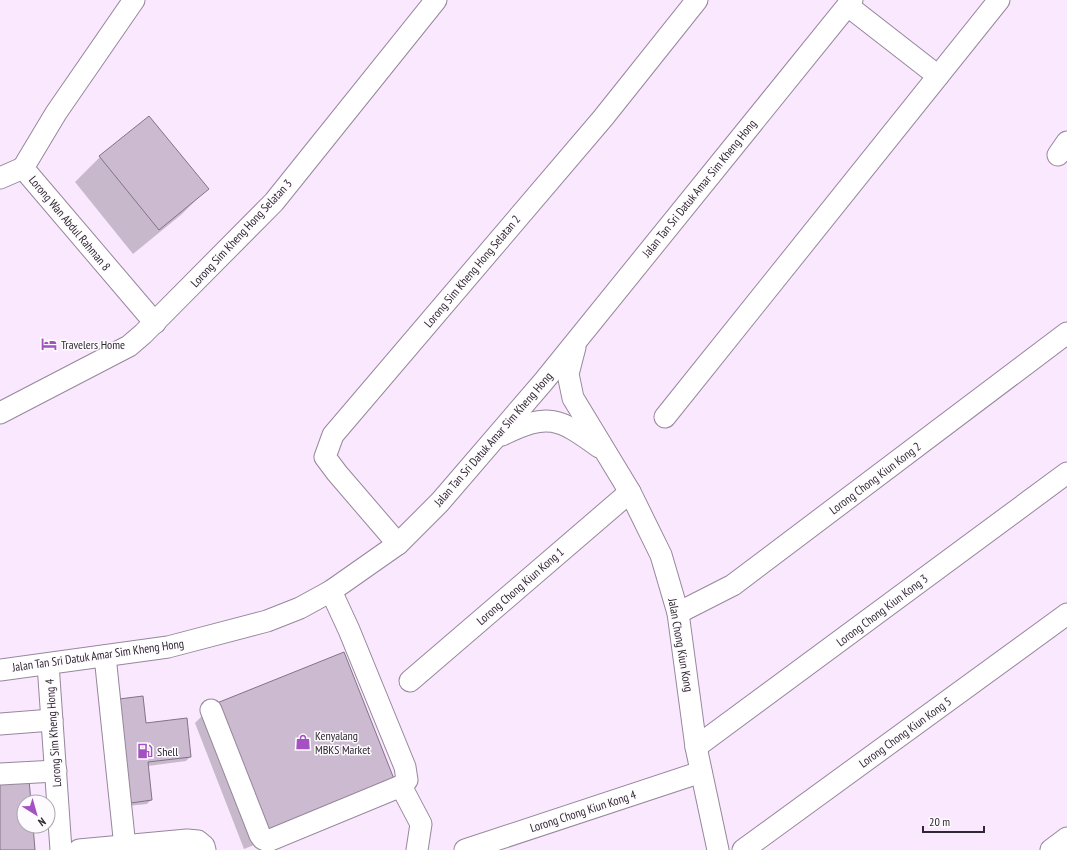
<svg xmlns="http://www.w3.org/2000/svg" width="1067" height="850" font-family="'PT Sans Narrow',sans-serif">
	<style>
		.shadow { fill: #0003 }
		.building { fill: #ccbbd0; stroke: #837387 }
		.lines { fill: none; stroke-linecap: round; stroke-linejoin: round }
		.minor-casing { stroke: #97879b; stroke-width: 23 }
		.minor { stroke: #fff; stroke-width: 21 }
		.labels { text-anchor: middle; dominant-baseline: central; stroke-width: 3; stroke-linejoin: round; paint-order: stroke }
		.street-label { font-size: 12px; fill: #2e2830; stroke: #fefbff }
		.poi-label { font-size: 12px; fill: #2e2830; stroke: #fefbff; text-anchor: start }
	</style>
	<rect width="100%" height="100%" fill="#f9e8fe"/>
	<!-- shadow -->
	<g class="shadow">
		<path d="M 149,117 L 207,189 L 182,214 L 133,254 L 75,182 L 100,157 Z"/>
		<path d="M 213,705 L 375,797 L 244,849 L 195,723 Z"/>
		<path d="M 146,724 L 190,757 L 186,761 L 148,766 L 151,800 L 147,804 L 127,806 Z"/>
	</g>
	<!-- building -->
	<g class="building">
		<path d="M 149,116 L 209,189 L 159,230 L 99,156 Z"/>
		<path d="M 344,652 L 394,779 L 262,832 L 212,705 Z"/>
		<path d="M 143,696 L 146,723 L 187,718 L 191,757 L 148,762 L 152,800 L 131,803 L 119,699 Z"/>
		<path d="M 29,780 L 31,802 L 24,802 L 24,826 L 33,826 L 35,850 L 0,850 L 0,783 Z"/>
	</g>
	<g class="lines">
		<defs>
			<g id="minor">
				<path d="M 134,0 L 56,113 L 23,168 L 155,323"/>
				<path d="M 848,6 L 938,76"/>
				<path d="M 1058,155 L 1067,142"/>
				<path d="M 0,178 L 23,168"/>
				<path d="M 575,347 L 568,374 L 573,398 L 630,492 L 661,555 L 678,613 L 696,747 L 718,850"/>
				<path d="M 0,413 L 129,346 L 143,334 L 274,202 L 436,0"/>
				<path d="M 665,417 L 999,0"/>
				<path d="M 502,435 C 548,412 559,418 599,447"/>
				<path d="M 398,544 L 337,473 L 325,457 L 333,435 L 603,118 L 697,0"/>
				<path d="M 678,613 L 733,585 L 1067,333"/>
				<path d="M 105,656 L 125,847"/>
				<path d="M 48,664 L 61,850"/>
				<path d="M 0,670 L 168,647 L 267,621 L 300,608 L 331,591 L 398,544 L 440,502 L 544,381 L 852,0"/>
				<path d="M 410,681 L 630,492"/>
				<path d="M 211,710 L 260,835 L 263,839 L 268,841 L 401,786 L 407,780 L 405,767 L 349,630 L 331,591"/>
				<path d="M 0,724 L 52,720"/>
				<path d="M 696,747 L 1067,473"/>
				<path d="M 0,774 L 56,771"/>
				<path d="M 401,786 L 421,824 L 417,850"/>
				<path d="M 79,850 L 187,840 L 198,841 L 204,846 L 205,850"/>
				<path d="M 465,850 L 701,772"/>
				<path d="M 743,850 L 1067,614"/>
				<path d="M 1051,850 L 1067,838"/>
			</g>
		</defs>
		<!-- minor casing -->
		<use href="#minor" class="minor-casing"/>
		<!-- minor -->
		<use href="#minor" class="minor"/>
	</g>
	<!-- icons -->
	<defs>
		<symbol id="hotel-bare" viewBox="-9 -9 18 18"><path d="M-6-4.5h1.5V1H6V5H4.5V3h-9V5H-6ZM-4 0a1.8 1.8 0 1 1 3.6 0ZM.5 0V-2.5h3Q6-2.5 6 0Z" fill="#a452c1" stroke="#fefbff" stroke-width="2.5" paint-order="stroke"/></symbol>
		<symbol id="shop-bare" viewBox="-9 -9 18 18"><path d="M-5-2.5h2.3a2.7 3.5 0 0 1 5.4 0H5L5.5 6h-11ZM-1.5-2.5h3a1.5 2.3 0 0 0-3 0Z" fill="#a452c1" stroke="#fefbff" stroke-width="2.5" paint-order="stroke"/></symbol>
		<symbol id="fuel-bare" viewBox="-9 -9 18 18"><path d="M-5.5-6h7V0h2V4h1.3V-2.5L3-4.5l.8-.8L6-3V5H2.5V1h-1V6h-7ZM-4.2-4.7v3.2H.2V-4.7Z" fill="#a452c1" stroke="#fefbff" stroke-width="2.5" paint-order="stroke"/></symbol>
	</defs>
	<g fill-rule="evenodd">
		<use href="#hotel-bare" x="38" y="333" width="22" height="22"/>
		<use href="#shop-bare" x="292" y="731" width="22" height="22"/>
		<use href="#fuel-bare" x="134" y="740" width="22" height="22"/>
	</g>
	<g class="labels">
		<!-- street labels -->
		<g class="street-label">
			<text transform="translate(699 188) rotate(-51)">Jalan Tan Sri Datuk Amar Sim Kheng Hong</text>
			<text transform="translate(70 223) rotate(50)">Lorong Wan Abdul Rahman 8</text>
			<text transform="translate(241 233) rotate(-47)">Lorong Sim Kheng Hong Selatan 3</text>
			<text transform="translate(472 271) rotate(-50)">Lorong Sim Kheng Hong Selatan 2</text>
			<text transform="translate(493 439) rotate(-49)">Jalan Tan Sri Datuk Amar Sim Kheng Hong</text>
			<text transform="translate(875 478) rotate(-37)">Lorong Chong Kiun Kong 2</text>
			<text transform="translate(520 586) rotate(-41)">Lorong Chong Kiun Kong 1</text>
			<text transform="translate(882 610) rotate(-37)">Lorong Chong Kiun Kong 3</text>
			<text transform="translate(681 645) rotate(80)">Jalan Chong Kiun Kong</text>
			<text transform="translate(98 655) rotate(-8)">Jalan Tan Sri Datuk Amar Sim Kheng Hong</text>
			<text transform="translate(905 732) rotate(-36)">Lorong Chong Kiun Kong 5</text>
			<text transform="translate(53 733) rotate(-94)">Lorong Sim Kheng Hong 4</text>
			<text transform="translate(583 811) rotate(-18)">Lorong Chong Kiun Kong 4</text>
		</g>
		<!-- poi labels -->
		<g class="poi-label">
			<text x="61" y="344">Travelers Home</text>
			<text x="315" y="735">Kenyalang<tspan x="315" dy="14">MBKS Market</tspan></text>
			<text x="157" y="751">Shell</text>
		</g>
	</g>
	<!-- north arrow -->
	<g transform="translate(36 814) rotate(143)"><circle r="19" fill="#fefbff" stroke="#aba7ac"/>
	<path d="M0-3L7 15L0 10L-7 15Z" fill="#a452c1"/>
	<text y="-6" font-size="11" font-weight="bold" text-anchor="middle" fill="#2e2830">N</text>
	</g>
	<!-- scale -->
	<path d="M923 826v6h61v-6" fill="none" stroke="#2e2830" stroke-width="2"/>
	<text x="929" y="826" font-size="12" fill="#2e2830" stroke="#fefbff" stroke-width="3" paint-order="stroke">20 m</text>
</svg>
